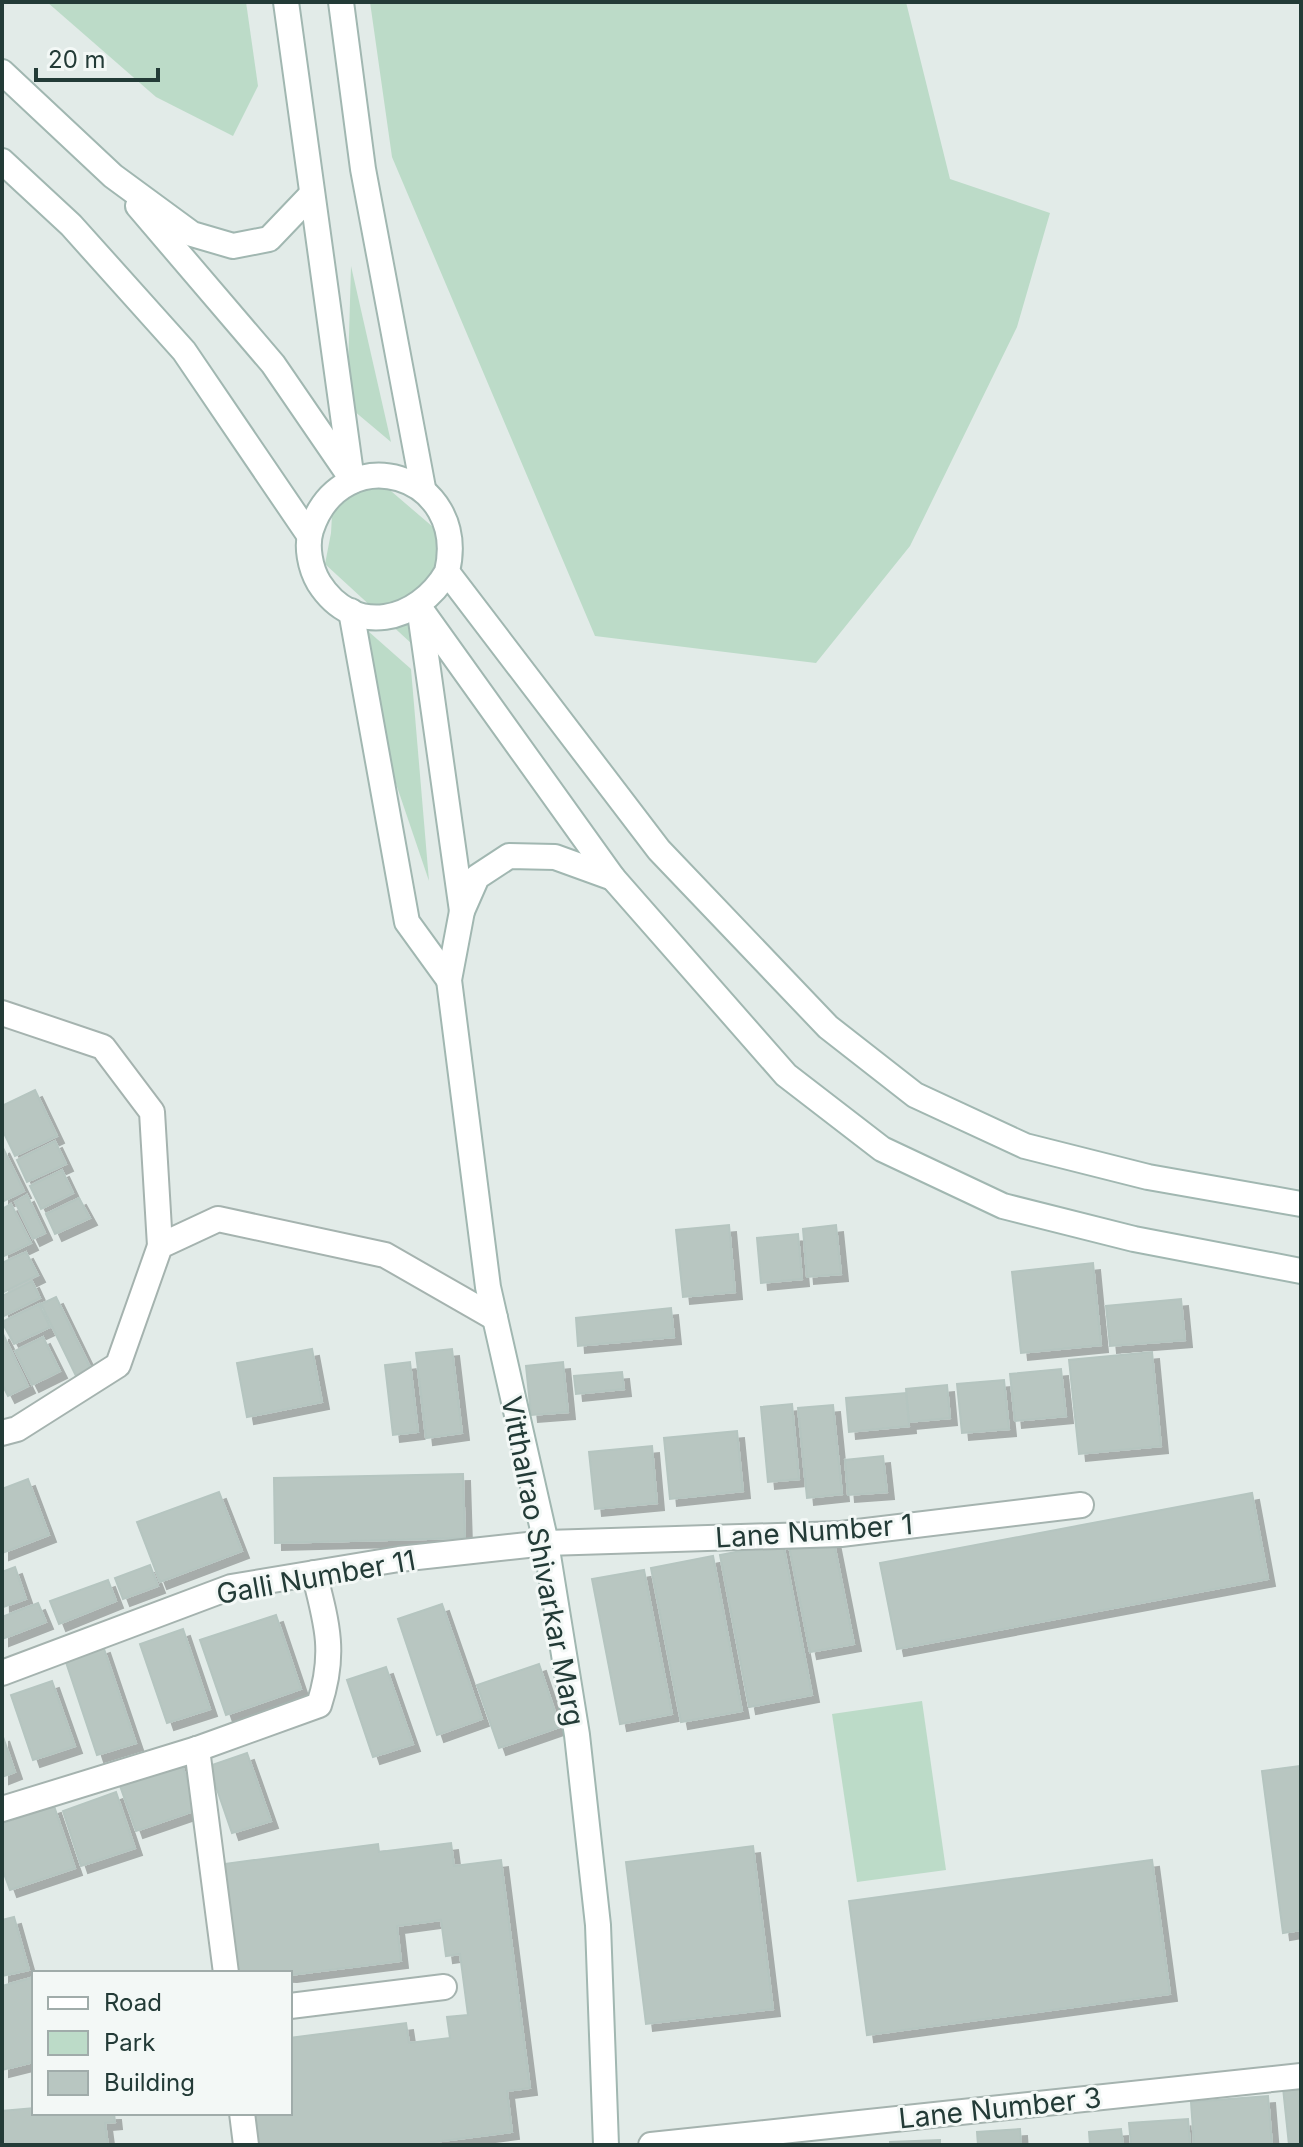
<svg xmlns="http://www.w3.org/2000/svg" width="1303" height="2147" font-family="Inter,sans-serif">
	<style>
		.green { fill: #bcdbc8 }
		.building { fill: #b8c6c1; stroke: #b5c5c0; stroke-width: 2; filter: url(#shadow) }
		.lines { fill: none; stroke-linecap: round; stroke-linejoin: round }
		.street-casing { stroke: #a5b3af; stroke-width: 28 }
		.secondary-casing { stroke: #a1b7b1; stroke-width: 28 }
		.street { stroke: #fff; stroke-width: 24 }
		.secondary { stroke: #fff; stroke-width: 24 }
		.labels { text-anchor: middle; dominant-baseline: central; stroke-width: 6; stroke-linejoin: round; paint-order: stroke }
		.street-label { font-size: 28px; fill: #233b37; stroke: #f3f8f6 }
	</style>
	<defs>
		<filter id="shadow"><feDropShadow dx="7" dy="7" stdDeviation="0" flood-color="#0004"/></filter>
	</defs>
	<rect width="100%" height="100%" fill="#e2ebe8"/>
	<!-- green -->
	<g class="green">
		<path d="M 47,2 L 246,2 L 258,86 L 233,136 L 156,97 Z"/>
		<path d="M 370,2 L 906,2 L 950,179 L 1050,213 L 1017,327 L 910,546 L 816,663 L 595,636 L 392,157 Z"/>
		<path d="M 351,266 L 391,442 L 347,405 Z"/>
		<path d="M 336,444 L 440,533 L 424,655 L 325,564 L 331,533 Z"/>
		<path d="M 334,601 L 411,669 L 429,881 Z"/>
		<path d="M 922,1701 L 946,1870 L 857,1882 L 832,1714 Z"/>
	</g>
	<!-- building -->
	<g class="building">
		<path d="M 35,1090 L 57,1136 L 15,1156 L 2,1129 L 2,1106 Z"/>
		<path d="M 55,1141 L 66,1164 L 27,1182 L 17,1160 Z"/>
		<path d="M 2,1146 L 24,1191 L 2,1202 Z"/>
		<path d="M 62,1170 L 73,1193 L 41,1209 L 30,1186 Z"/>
		<path d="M 27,1195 L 45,1233 L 33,1239 L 15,1202 Z"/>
		<path d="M 79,1198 L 90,1218 L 55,1234 L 46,1214 Z"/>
		<path d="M 11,1204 L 31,1243 L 2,1257 L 2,1209 Z"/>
		<path d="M 729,1225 L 735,1292 L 683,1297 L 676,1230 Z"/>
		<path d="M 836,1225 L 841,1274 L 807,1277 L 803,1229 Z"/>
		<path d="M 798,1234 L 802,1279 L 761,1283 L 757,1238 Z"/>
		<path d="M 26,1252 L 38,1275 L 2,1293 L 2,1263 Z"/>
		<path d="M 1093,1263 L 1101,1345 L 1021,1353 L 1012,1272 Z"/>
		<path d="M 32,1281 L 40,1298 L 2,1317 L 2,1296 Z"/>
		<path d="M 56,1297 L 91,1369 L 76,1376 L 41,1304 Z"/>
		<path d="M 1181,1299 L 1185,1340 L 1110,1346 L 1106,1306 Z"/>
		<path d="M 39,1304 L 50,1327 L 14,1344 L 2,1322 Z"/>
		<path d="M 671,1308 L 674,1337 L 578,1346 L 576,1318 Z"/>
		<path d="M 2,1332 L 28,1386 L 8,1396 L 2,1384 Z"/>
		<path d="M 43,1337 L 60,1371 L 32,1385 L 15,1351 Z"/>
		<path d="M 312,1349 L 322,1402 L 247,1417 L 237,1363 Z"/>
		<path d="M 452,1349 L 462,1433 L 426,1438 L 416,1353 Z"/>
		<path d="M 1152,1352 L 1161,1446 L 1079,1454 L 1069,1360 Z"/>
		<path d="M 410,1362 L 418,1432 L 393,1435 L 385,1365 Z"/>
		<path d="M 563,1362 L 568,1412 L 531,1415 L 526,1366 Z"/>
		<path d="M 1061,1369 L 1066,1416 L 1015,1421 L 1010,1374 Z"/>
		<path d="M 622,1372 L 624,1389 L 576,1394 L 574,1376 Z"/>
		<path d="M 1004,1380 L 1009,1429 L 962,1433 L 957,1384 Z"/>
		<path d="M 947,1385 L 950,1418 L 909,1422 L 906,1389 Z"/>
		<path d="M 906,1393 L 909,1426 L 849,1432 L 846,1398 Z"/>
		<path d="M 792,1404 L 799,1479 L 768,1482 L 761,1407 Z"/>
		<path d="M 833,1405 L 842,1494 L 807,1498 L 798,1408 Z"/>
		<path d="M 737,1431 L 743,1491 L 670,1499 L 664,1438 Z"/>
		<path d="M 652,1446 L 657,1503 L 595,1509 L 589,1452 Z"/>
		<path d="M 883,1456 L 887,1492 L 848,1495 L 845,1460 Z"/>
		<path d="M 463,1474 L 465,1538 L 275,1543 L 274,1478 Z"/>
		<path d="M 28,1479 L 49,1535 L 2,1553 L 2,1489 Z"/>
		<path d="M 219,1492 L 242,1551 L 160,1582 L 137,1522 Z"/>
		<path d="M 1252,1493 L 1268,1579 L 897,1649 L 880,1563 Z"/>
		<path d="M 833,1538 L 854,1644 L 810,1652 L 789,1546 Z"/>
		<path d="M 783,1543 L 812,1695 L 749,1707 L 720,1555 Z"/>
		<path d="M 713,1556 L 742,1711 L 681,1722 L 651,1568 Z"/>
		<path d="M 150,1565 L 158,1586 L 123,1599 L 115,1578 Z"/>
		<path d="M 15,1567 L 26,1599 L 3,1607 L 2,1572 Z"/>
		<path d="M 644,1570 L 672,1714 L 620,1724 L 592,1579 Z"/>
		<path d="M 108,1580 L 116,1601 L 59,1624 L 50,1601 Z"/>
		<path d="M 38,1603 L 46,1622 L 2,1639 L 2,1617 Z"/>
		<path d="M 442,1604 L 482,1719 L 437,1735 L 398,1619 Z"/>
		<path d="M 276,1615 L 301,1689 L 226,1715 L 200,1640 Z"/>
		<path d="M 183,1629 L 210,1709 L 167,1723 L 140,1644 Z"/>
		<path d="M 103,1646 L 136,1743 L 97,1755 L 65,1659 Z"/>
		<path d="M 539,1664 L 560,1727 L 499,1748 L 477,1685 Z"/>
		<path d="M 386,1667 L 413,1744 L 373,1757 L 347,1680 Z"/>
		<path d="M 52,1681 L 75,1746 L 33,1760 L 11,1695 Z"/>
		<path d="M 2,1734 L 15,1772 L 2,1777 Z"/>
		<path d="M 247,1753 L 271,1821 L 232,1833 L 209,1766 Z"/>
		<path d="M 180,1759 L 197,1810 L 136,1831 L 118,1780 Z"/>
		<path d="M 1301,1766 L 1301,1930 L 1283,1933 L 1262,1771 Z"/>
		<path d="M 116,1792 L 135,1848 L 81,1866 L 63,1811 Z"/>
		<path d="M 54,1806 L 75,1868 L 10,1890 L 2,1868 L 2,1823 Z"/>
		<path d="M 451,1843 L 454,1866 L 501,1860 L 530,2088 L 507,2091 L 512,2132 L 411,2145 L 259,2145 L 255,2113 L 290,2113 L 290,2038 L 406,2023 L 409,2043 L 450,2038 L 447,2017 L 468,2015 L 460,1954 L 446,1956 L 441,1920 L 397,1926 L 401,1961 L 290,1975 L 238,1973 L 224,1864 L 378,1844 L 379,1852 Z"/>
		<path d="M 753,1846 L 773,2009 L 646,2024 L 626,1862 Z"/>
		<path d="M 1152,1860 L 1170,1994 L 867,2035 L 849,1901 Z"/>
		<path d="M 14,1917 L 29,1970 L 2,1976 L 2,1920 Z"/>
		<path d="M 34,1977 L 34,2062 L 2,2070 L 2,1986 Z"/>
		<path d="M 1301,2086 L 1301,2145 L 1289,2145 L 1283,2088 Z"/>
		<path d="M 1268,2096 L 1272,2145 L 1194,2145 L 1191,2102 Z"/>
		<path d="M 34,2108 L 34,2113 L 43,2114 L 114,2113 L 115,2122 L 105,2123 L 108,2145 L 2,2145 L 2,2111 Z"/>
		<path d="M 1188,2119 L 1190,2145 L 1131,2145 L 1129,2123 Z"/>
		<path d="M 1020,2129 L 1021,2145 L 978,2145 L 977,2132 Z"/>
		<path d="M 1121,2129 L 1123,2145 L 1090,2145 L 1089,2132 Z"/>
		<path d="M 940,2140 L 940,2145 L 890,2145 L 890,2142 Z"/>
	</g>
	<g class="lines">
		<defs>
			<g id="street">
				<path d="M 2,1013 L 103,1047 L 152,1112 L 160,1246"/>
				<path d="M 2,1433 L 17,1429 L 118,1365 L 160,1246 L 218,1219 L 385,1255 L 495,1318"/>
				<path d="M 2,1673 L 231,1587 L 399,1559 L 546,1543 L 841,1534 L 1081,1505"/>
				<path d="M 197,1749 L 226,1973"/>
				<path d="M 2,1809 L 197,1749 L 319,1705 C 336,1654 327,1623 314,1573"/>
				<path d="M 290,2006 L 444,1987"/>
				<path d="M 242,2113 L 246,2145"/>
				<path d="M 651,2145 L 1301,2076"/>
			</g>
			<g id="secondary">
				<path d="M 286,2 L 352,481"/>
				<path d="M 341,2 L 363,169 L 423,488"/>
				<path d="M 2,72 L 113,176 L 192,234 L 233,246 L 269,239 L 312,194"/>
				<path d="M 2,161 L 71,225 L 184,351 L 309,535"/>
				<path d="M 138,206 L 273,364 L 347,472"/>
				<path d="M 447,572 C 418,622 354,638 319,583 C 310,568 306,546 311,530 C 342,436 470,473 447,572 L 659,850 L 828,1027 L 915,1095 L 1025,1146 L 1148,1177 L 1301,1204"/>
				<path d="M 419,607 L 613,878 L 786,1075 L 882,1149 L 1003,1206 L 1134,1239 L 1301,1271"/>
				<path d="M 351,611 L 407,922 L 449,980"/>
				<path d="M 420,613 L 462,911"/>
				<path d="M 606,2145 L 598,1925 L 577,1735 L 546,1543 L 488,1287 L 449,980 L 462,911 L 477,877 L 509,856 L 555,857 L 613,878"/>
			</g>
		</defs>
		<!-- street casing -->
		<use href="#street" class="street-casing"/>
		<!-- secondary casing -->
		<use href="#secondary" class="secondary-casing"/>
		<!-- street -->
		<use href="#street" class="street"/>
		<!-- secondary -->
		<use href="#secondary" class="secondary"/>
	</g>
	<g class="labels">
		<!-- street labels -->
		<g class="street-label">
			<text transform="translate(814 1531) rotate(-4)">Lane Number 1</text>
			<text transform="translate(543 1561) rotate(79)">Vitthalrao Shivarkar Marg</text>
			<text transform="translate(316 1577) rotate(-10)">Galli Number 11</text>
			<text transform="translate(1000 2108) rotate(-6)">Lane Number 3</text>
		</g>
	</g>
	<!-- border -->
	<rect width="1303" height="2147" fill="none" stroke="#233b37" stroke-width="8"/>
	<!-- legend -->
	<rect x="32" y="1971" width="260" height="144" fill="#f3f8f6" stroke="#a0acaa" stroke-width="2"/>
	<rect x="48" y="1997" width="40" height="12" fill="#ffffff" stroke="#a0acaa" stroke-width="2"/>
	<text x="104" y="2011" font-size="24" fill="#233b37">Road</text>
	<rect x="48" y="2031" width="40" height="24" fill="#bcdbc8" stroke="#a0acaa" stroke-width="2"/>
	<text x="104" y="2051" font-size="24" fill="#233b37">Park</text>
	<rect x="48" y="2071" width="40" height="24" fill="#b8c6c1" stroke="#a0acaa" stroke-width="2"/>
	<text x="104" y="2091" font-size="24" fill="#233b37">Building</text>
	<!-- scale -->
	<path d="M36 68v12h122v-12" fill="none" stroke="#233b37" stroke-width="4"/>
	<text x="48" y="68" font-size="24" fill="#233b37" stroke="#f3f8f6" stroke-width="6" paint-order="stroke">20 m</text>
</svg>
